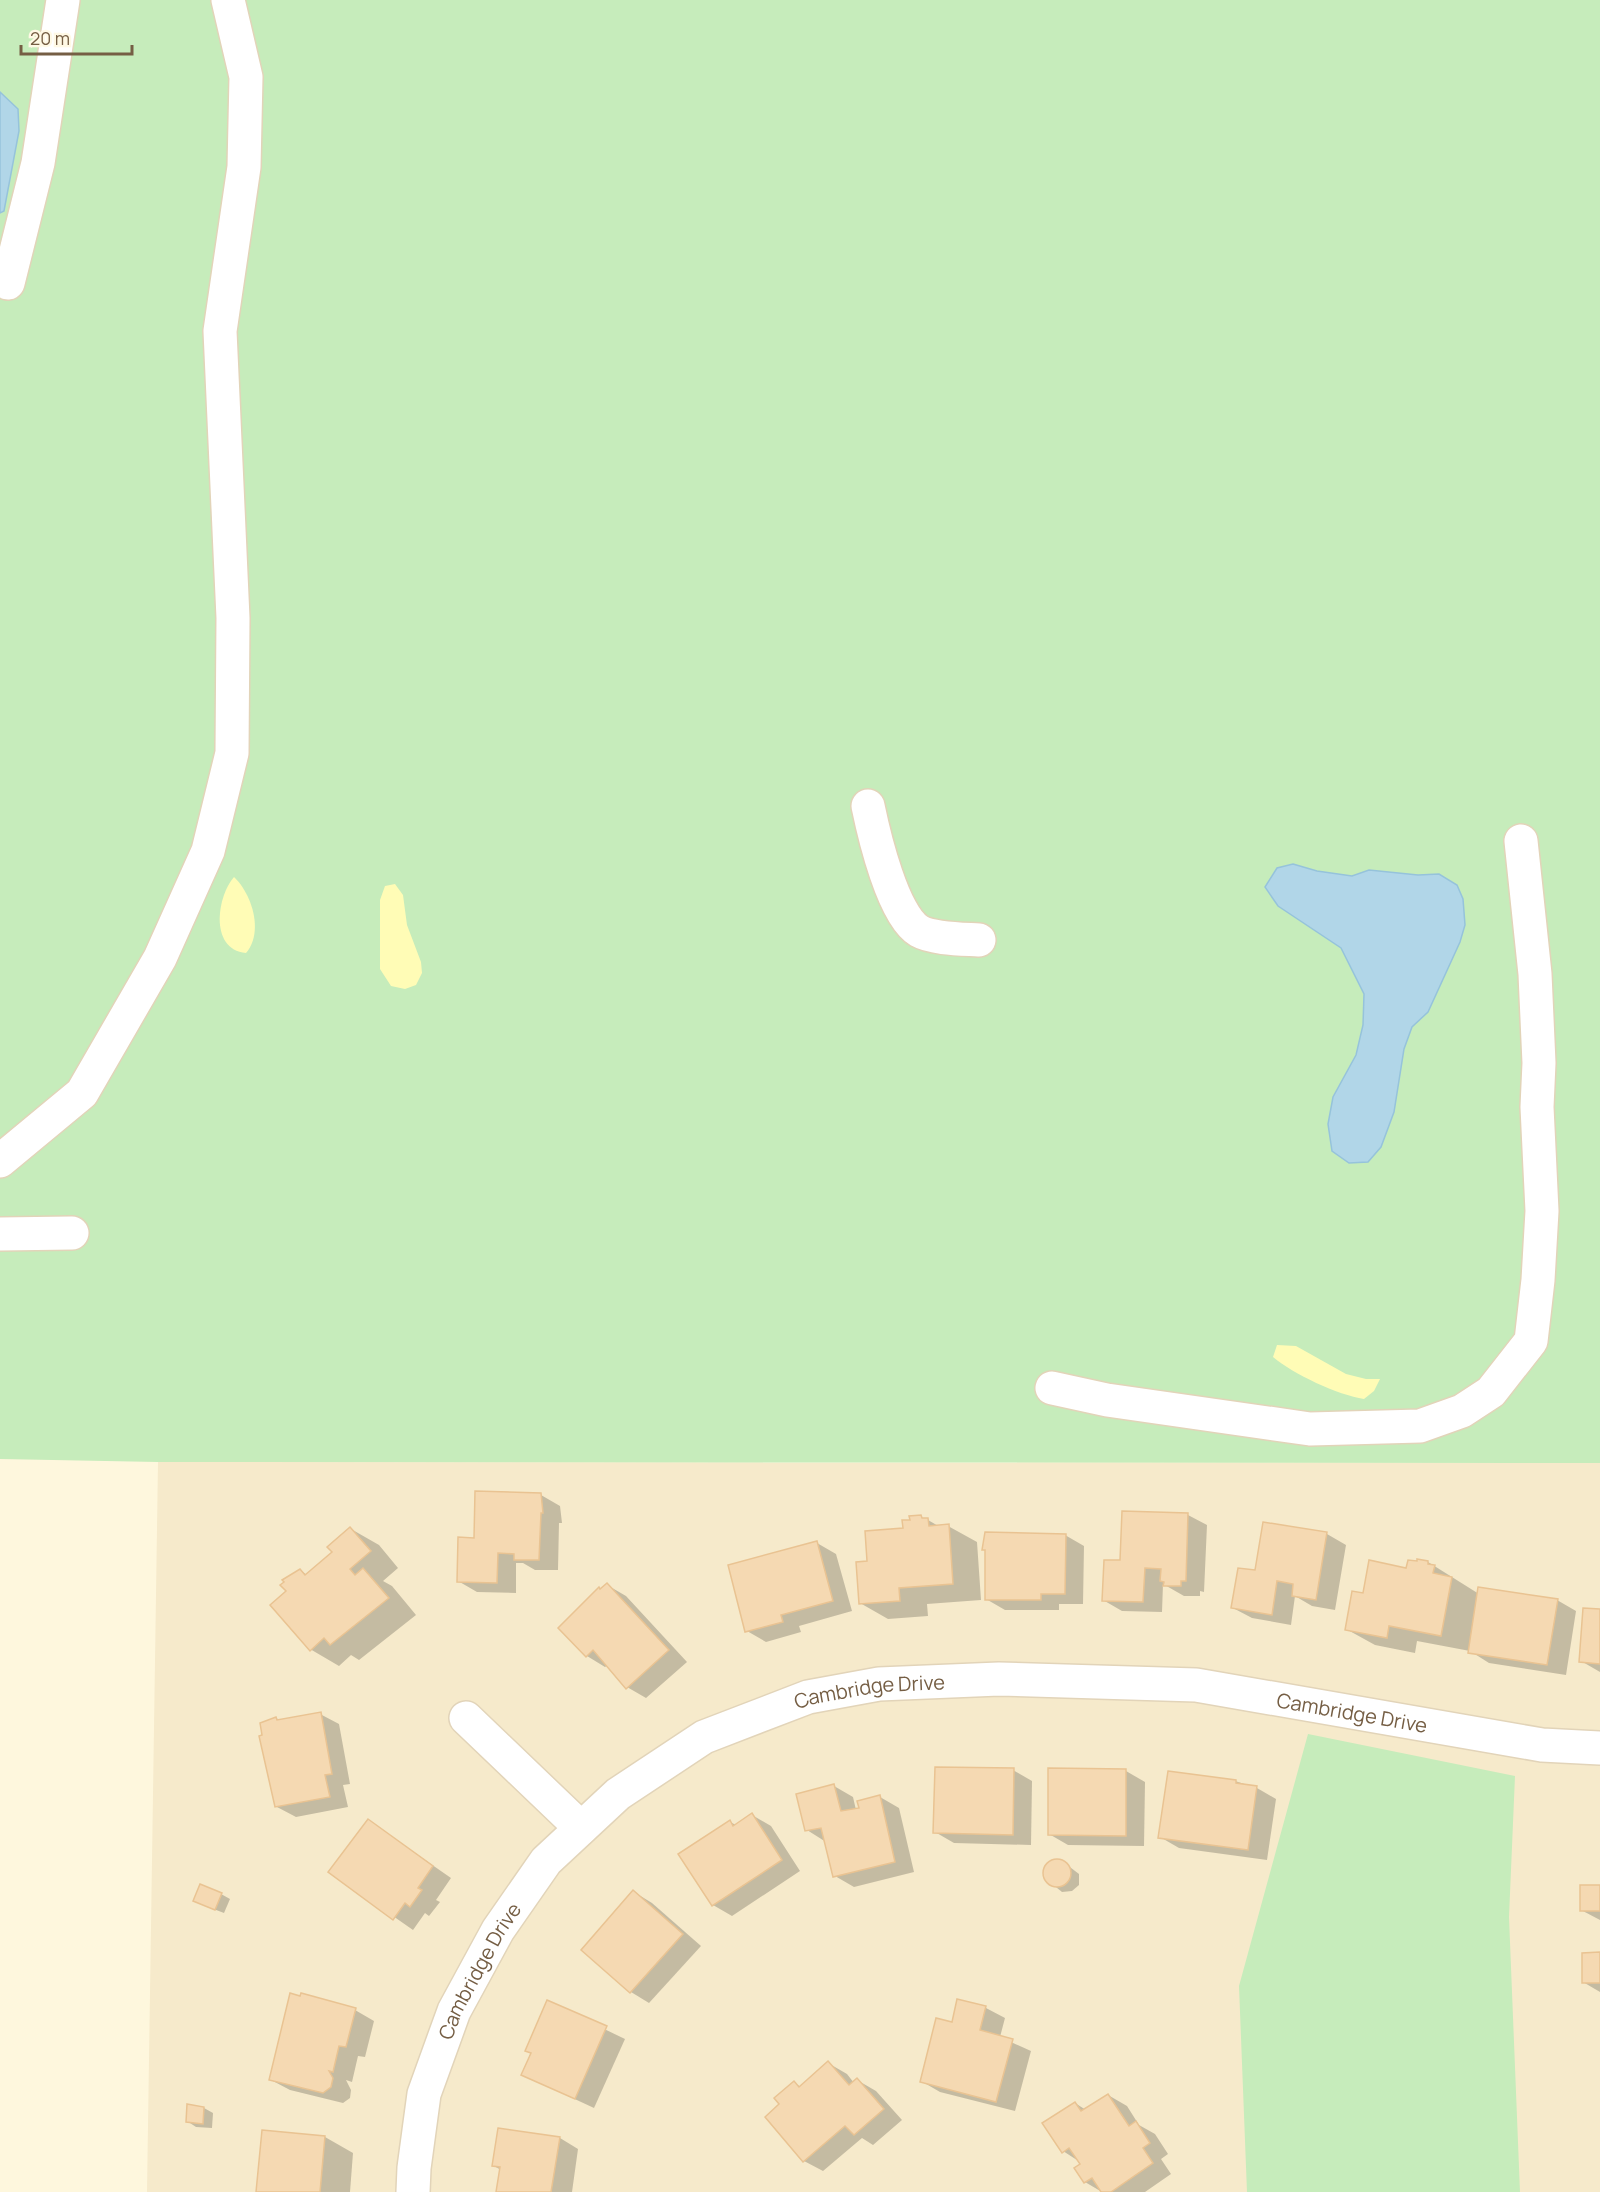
<svg xmlns="http://www.w3.org/2000/svg" width="1600" height="2192" font-family="Manrope,sans-serif">
	<style>
		.residential { fill: #f6eacb }
		.green { fill: #c6ecbb }
		.sand { fill: #fffcb6 }
		.water { fill: #b1d6e8; stroke: #96c3db; stroke-width: 1.5 }
		.shadow { fill: #0003 }
		.building { fill: #f5d9b2; stroke: #e9c392; stroke-width: 1.5 }
		.lines { fill: none; stroke-linecap: round; stroke-linejoin: round }
		.minor-casing { stroke: #e2d4b9; stroke-width: 36 }
		.minor { stroke: #fff; stroke-width: 33 }
		.labels { text-anchor: middle; dominant-baseline: central; stroke-width: 5; stroke-linejoin: round; paint-order: stroke }
		.street-label { font-size: 20px; fill: #755e44; stroke: #fff9e5 }
	</style>
	<rect width="100%" height="100%" fill="#fef7dd"/>
	<!-- residential -->
	<path class="residential" d="M 158,1462 L 1600,1463 L 1600,2192 L 147,2192 Z"/>
	<!-- green -->
	<g class="green">
		<path d="M 0,0 L 1600,0 L 1600,1463 L 158,1462 L 0,1459 Z"/>
		<path d="M 1308,1734 L 1515,1776 L 1509,1917 L 1520,2192 L 1247,2192 L 1239,1986 Z"/>
	</g>
	<!-- sand -->
	<g class="sand">
		<path d="M 234,877 C 252,894 264,932 246,953 C 210,950 216,898 234,877 Z"/>
		<path d="M 395,884 L 403,895 L 407,925 L 421,962 L 422,973 L 416,985 L 405,989 L 391,986 L 380,969 L 380,900 L 385,886 Z"/>
		<path d="M 1277,1345 L 1296,1346 L 1346,1374 L 1366,1379 L 1380,1379 L 1374,1391 L 1364,1399 C 1338,1395 1293,1374 1273,1357 Z"/>
	</g>
	<!-- water -->
	<g class="water">
		<path d="M 0,92 L 18,109 L 19,131 L 4,211 L 0,213 Z"/>
		<path d="M 1293,864 L 1317,871 L 1352,876 L 1369,870 L 1418,875 L 1439,874 L 1457,885 L 1463,899 L 1465,925 L 1460,942 L 1428,1012 L 1412,1027 L 1404,1049 L 1394,1112 L 1381,1147 L 1368,1162 L 1349,1163 L 1332,1151 L 1328,1124 L 1333,1097 L 1356,1055 L 1363,1025 L 1364,994 L 1341,948 L 1278,906 L 1265,887 L 1277,868 Z"/>
	</g>
	<!-- shadow -->
	<g class="shadow">
		<path d="M 541,1495 L 560,1506 L 562,1523 L 559,1523 L 558,1570 L 535,1570 L 523,1563 L 516,1563 L 516,1593 L 477,1592 L 458,1581 Z"/>
		<path d="M 1188,1515 L 1207,1525 L 1204,1592 L 1200,1591 L 1200,1596 L 1184,1596 L 1163,1584 L 1162,1612 L 1122,1611 L 1103,1600 L 1122,1562 Z"/>
		<path d="M 928,1520 L 940,1527 L 948,1526 L 977,1542 L 981,1600 L 927,1604 L 928,1616 L 888,1619 L 860,1603 L 868,1563 L 905,1530 Z"/>
		<path d="M 1264,1523 L 1327,1534 L 1346,1545 L 1335,1610 L 1312,1606 L 1295,1596 L 1291,1625 L 1252,1618 L 1233,1608 L 1256,1572 Z"/>
		<path d="M 351,1529 L 379,1545 L 398,1568 L 383,1581 L 392,1586 L 416,1615 L 359,1660 L 351,1655 L 339,1666 L 310,1649 L 288,1591 L 300,1570 L 307,1575 L 334,1552 Z"/>
		<path d="M 1065,1535 L 1084,1546 L 1083,1604 L 1059,1604 L 1059,1610 L 1005,1610 L 986,1599 L 986,1551 L 984,1549 Z"/>
		<path d="M 817,1543 L 836,1554 L 852,1611 L 799,1626 L 801,1632 L 766,1642 L 747,1631 Z"/>
		<path d="M 1409,1561 L 1428,1562 L 1479,1594 L 1557,1600 L 1576,1611 L 1566,1675 L 1489,1663 L 1470,1651 L 1417,1641 L 1415,1653 L 1375,1645 L 1346,1629 L 1364,1595 L 1407,1569 Z"/>
		<path d="M 607,1585 L 626,1596 L 687,1662 L 646,1698 L 627,1687 L 608,1665 L 605,1667 L 587,1656 Z"/>
		<path d="M 1600,1610 L 1600,1672 L 1581,1661 Z"/>
		<path d="M 320,1714 L 339,1724 L 350,1784 L 343,1785 L 348,1807 L 296,1817 L 277,1807 L 264,1736 L 276,1718 L 281,1721 Z"/>
		<path d="M 1013,1770 L 1032,1781 L 1031,1845 L 954,1843 L 935,1832 Z"/>
		<path d="M 1126,1771 L 1145,1782 L 1144,1846 L 1068,1845 L 1049,1834 Z"/>
		<path d="M 1235,1781 L 1257,1788 L 1276,1799 L 1267,1860 L 1179,1848 L 1160,1837 Z"/>
		<path d="M 834,1786 L 853,1797 L 856,1810 L 880,1797 L 899,1808 L 914,1872 L 854,1887 L 835,1876 L 826,1842 L 807,1830 Z"/>
		<path d="M 752,1815 L 771,1826 L 800,1871 L 732,1916 L 713,1905 L 730,1822 L 736,1825 Z"/>
		<path d="M 369,1821 L 451,1878 L 436,1900 L 440,1902 L 429,1916 L 425,1913 L 413,1930 L 330,1872 Z"/>
		<path d="M 1052,1860 L 1062,1861 L 1079,1874 L 1079,1885 L 1072,1891 L 1062,1892 L 1045,1878 L 1045,1867 Z"/>
		<path d="M 1600,1886 L 1600,1920 L 1581,1910 Z"/>
		<path d="M 634,1892 L 652,1903 L 701,1946 L 649,2003 L 631,1992 Z"/>
		<path d="M 221,1894 L 230,1899 L 224,1913 L 203,1905 Z"/>
		<path d="M 1600,1954 L 1600,1992 L 1583,1982 Z"/>
		<path d="M 302,1997 L 355,2010 L 374,2021 L 365,2057 L 358,2056 L 352,2082 L 346,2080 L 351,2090 L 350,2098 L 343,2103 L 290,2090 L 271,2080 Z"/>
		<path d="M 958,2001 L 986,2008 L 1005,2018 L 1000,2037 L 1031,2051 L 1015,2111 L 940,2092 L 921,2081 L 953,2024 Z"/>
		<path d="M 548,2002 L 625,2039 L 594,2108 L 523,2075 Z"/>
		<path d="M 828,2063 L 847,2074 L 854,2083 L 857,2080 L 876,2091 L 902,2120 L 873,2145 L 862,2138 L 823,2171 L 804,2161 L 781,2104 L 794,2083 L 801,2087 Z"/>
		<path d="M 1108,2095 L 1127,2106 L 1139,2125 L 1155,2134 L 1168,2154 L 1161,2159 L 1171,2174 L 1145,2192 L 1102,2192 L 1085,2182 L 1080,2162 L 1063,2151 L 1075,2103 L 1086,2110 Z"/>
		<path d="M 204,2108 L 213,2113 L 212,2128 L 196,2127 L 187,2121 Z"/>
		<path d="M 325,2137 L 353,2153 L 350,2192 L 258,2192 Z"/>
		<path d="M 560,2138 L 578,2149 L 572,2192 L 498,2192 L 501,2170 L 494,2166 Z"/>
	</g>
	<!-- building -->
	<g class="building">
		<path d="M 475,1491 L 541,1493 L 543,1513 L 541,1513 L 539,1560 L 514,1560 L 514,1554 L 498,1553 L 497,1583 L 457,1582 L 458,1537 L 474,1538 Z"/>
		<path d="M 1122,1511 L 1188,1513 L 1186,1581 L 1181,1581 L 1181,1586 L 1163,1586 L 1164,1582 L 1160,1581 L 1161,1569 L 1145,1568 L 1143,1602 L 1102,1601 L 1104,1560 L 1120,1560 Z"/>
		<path d="M 921,1515 L 922,1518 L 928,1518 L 929,1526 L 949,1524 L 953,1584 L 899,1588 L 900,1601 L 859,1604 L 856,1562 L 867,1561 L 865,1531 L 903,1528 L 902,1520 L 910,1520 L 909,1516 Z"/>
		<path d="M 1263,1522 L 1327,1532 L 1316,1600 L 1292,1596 L 1293,1584 L 1277,1581 L 1272,1615 L 1231,1608 L 1238,1568 L 1255,1570 Z"/>
		<path d="M 350,1527 L 371,1551 L 350,1569 L 355,1575 L 363,1568 L 389,1598 L 330,1645 L 324,1638 L 310,1651 L 270,1605 L 286,1591 L 280,1585 L 284,1582 L 282,1580 L 300,1569 L 305,1575 L 332,1552 L 327,1547 Z"/>
		<path d="M 985,1532 L 1066,1534 L 1065,1594 L 1041,1594 L 1041,1600 L 985,1600 L 985,1550 L 982,1550 Z"/>
		<path d="M 817,1541 L 833,1601 L 781,1615 L 783,1622 L 745,1632 L 728,1565 Z"/>
		<path d="M 1417,1559 L 1428,1561 L 1428,1564 L 1435,1565 L 1433,1573 L 1452,1577 L 1441,1636 L 1389,1626 L 1387,1638 L 1345,1630 L 1352,1591 L 1363,1593 L 1369,1560 L 1406,1568 L 1408,1560 L 1417,1561 Z"/>
		<path d="M 607,1583 L 669,1650 L 626,1689 L 593,1650 L 586,1657 L 558,1628 L 599,1587 L 600,1589 Z"/>
		<path d="M 1478,1587 L 1558,1599 L 1547,1665 L 1468,1653 Z"/>
		<path d="M 1583,1608 L 1600,1609 L 1600,1664 L 1579,1662 Z"/>
		<path d="M 321,1712 L 332,1774 L 325,1775 L 330,1797 L 275,1807 L 259,1736 L 262,1735 L 260,1723 L 276,1717 L 277,1720 Z"/>
		<path d="M 935,1767 L 1014,1768 L 1013,1835 L 933,1833 Z"/>
		<path d="M 1048,1768 L 1126,1769 L 1126,1836 L 1048,1835 Z"/>
		<path d="M 1168,1771 L 1236,1780 L 1236,1783 L 1257,1786 L 1248,1850 L 1158,1838 Z"/>
		<path d="M 834,1784 L 841,1811 L 859,1808 L 857,1801 L 880,1795 L 895,1862 L 833,1877 L 821,1828 L 805,1831 L 796,1794 Z"/>
		<path d="M 752,1813 L 782,1860 L 712,1906 L 678,1854 L 730,1820 L 733,1826 Z"/>
		<path d="M 368,1819 L 433,1866 L 418,1888 L 422,1890 L 410,1907 L 405,1903 L 393,1920 L 328,1872 Z"/>
		<circle cx="1057" cy="1873" r="14"/>
		<path d="M 200,1884 L 222,1893 L 215,1910 L 193,1901 Z"/>
		<rect x="1580" y="1885" width="20" height="26"/>
		<path d="M 633,1890 L 683,1934 L 630,1993 L 581,1950 Z"/>
		<path d="M 1600,1952 L 1600,1983 L 1582,1983 L 1582,1953 Z"/>
		<path d="M 290,1993 L 300,1996 L 301,1993 L 356,2008 L 346,2047 L 339,2046 L 333,2072 L 329,2071 L 333,2078 L 331,2087 L 323,2093 L 269,2080 Z"/>
		<path d="M 957,1999 L 986,2006 L 980,2030 L 1013,2039 L 996,2102 L 920,2082 L 936,2018 L 952,2022 Z"/>
		<path d="M 547,2000 L 607,2026 L 575,2099 L 521,2075 L 531,2053 L 525,2051 Z"/>
		<path d="M 828,2061 L 849,2085 L 857,2078 L 884,2109 L 854,2135 L 845,2126 L 803,2162 L 765,2117 L 779,2104 L 774,2098 L 794,2081 L 799,2087 Z"/>
		<path d="M 1108,2094 L 1129,2126 L 1136,2121 L 1150,2143 L 1143,2148 L 1153,2163 L 1111,2192 L 1101,2192 L 1092,2178 L 1084,2183 L 1074,2168 L 1080,2164 L 1069,2148 L 1062,2153 L 1042,2123 L 1075,2102 L 1081,2111 Z"/>
		<path d="M 187,2104 L 204,2107 L 203,2124 L 186,2122 Z"/>
		<path d="M 498,2128 L 560,2137 L 551,2192 L 496,2192 L 500,2167 L 492,2166 Z"/>
		<path d="M 262,2130 L 325,2136 L 320,2192 L 256,2192 Z"/>
	</g>
	<g class="lines">
		<defs>
			<g id="minor">
				<path d="M 8,283 L 38,163 L 63,0"/>
				<path d="M 868,806 C 874,835 893,916 919,931 C 933,939 963,939 979,940"/>
				<path d="M 0,1161 L 82,1093 L 160,958 L 208,851 L 232,753 L 233,618 L 220,331 L 244,167 L 246,77 L 228,0"/>
				<path d="M 0,1234 L 72,1233"/>
				<path d="M 1052,1388 L 1107,1400 L 1310,1429 L 1420,1426 L 1462,1411 L 1491,1392 L 1531,1341 L 1538,1280 L 1542,1211 L 1537,1107 L 1539,1063 L 1535,974 L 1521,841"/>
				<path d="M 466,1718 L 581,1828"/>
				<path id="s1" d="M 413,2192 L 414,2168 L 424,2094 L 454,2011 L 498,1930 L 546,1861 L 618,1794 L 704,1737 L 808,1697 L 879,1684 L 999,1679 L 1196,1685 L 1542,1745 L 1600,1748"/>
			</g>
		</defs>
		<!-- minor casing -->
		<use href="#minor" class="minor-casing"/>
		<!-- minor -->
		<use href="#minor" class="minor"/>
	</g>
	<g class="labels">
		<!-- street labels -->
		<g class="street-label">
			<text stroke="none"><textPath href="#s1" startOffset="738">Cambridge Drive</textPath></text>
			<text stroke="none"><textPath href="#s1" startOffset="1224">Cambridge Drive</textPath></text>
			<text stroke="none"><textPath href="#s1" startOffset="234">Cambridge Drive</textPath></text>
		</g>
	</g>
	<!-- scale -->
	<path d="M21 45v9h111v-9" fill="none" stroke="#755e44" stroke-width="3"/>
	<text x="30" y="45" font-size="18" fill="#755e44" stroke="#fff9e5" stroke-width="4.5" paint-order="stroke">20 m</text>
</svg>
